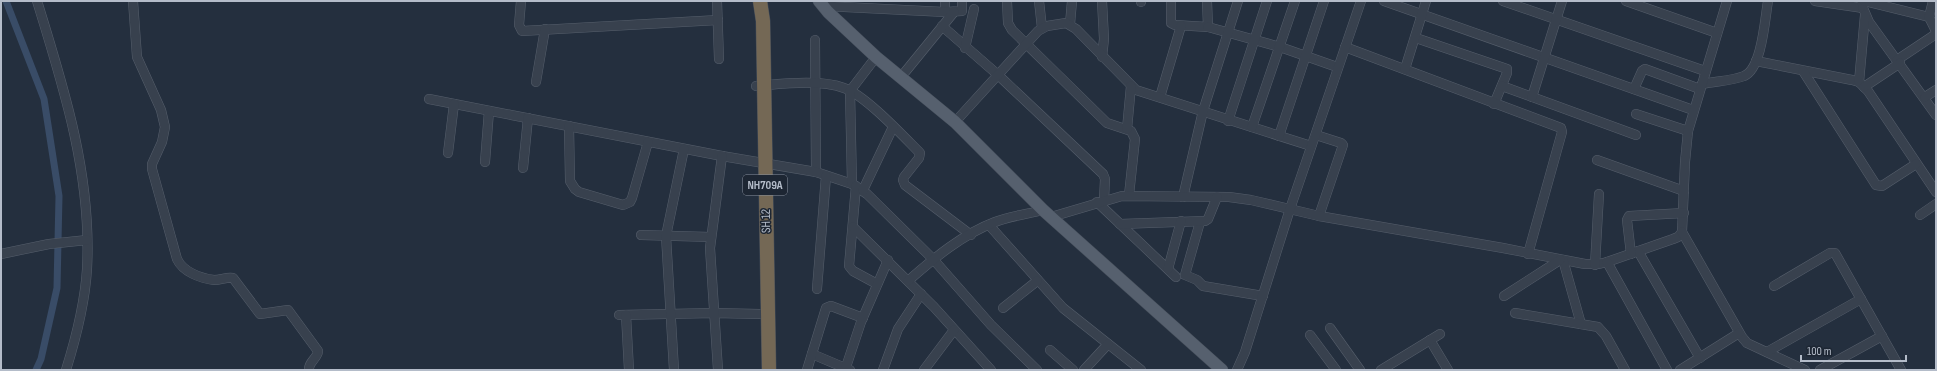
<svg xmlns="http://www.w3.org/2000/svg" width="1937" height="371" font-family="'Sofia Sans Condensed',sans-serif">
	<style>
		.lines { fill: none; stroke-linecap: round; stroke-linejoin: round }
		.canal { stroke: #394c67; stroke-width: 7 }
		.minor-casing { stroke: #565f6c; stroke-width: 10 }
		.major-casing { stroke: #414a57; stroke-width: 13 }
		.highway-casing { stroke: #434c59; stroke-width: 15 }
		.minor { stroke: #38414e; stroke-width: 9 }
		.major { stroke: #56606e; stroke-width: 12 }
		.highway { stroke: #746855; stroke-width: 14 }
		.labels { text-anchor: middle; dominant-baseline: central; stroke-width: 3; stroke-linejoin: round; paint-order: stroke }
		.shield { fill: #1d2633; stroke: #878f9c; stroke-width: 1 }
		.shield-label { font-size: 12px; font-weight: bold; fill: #b4bcc9 }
		.street-label { font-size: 13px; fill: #b4bcc9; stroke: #1d2633 }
	</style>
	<rect width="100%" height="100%" fill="#242f3e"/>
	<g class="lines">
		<!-- canal -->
		<path class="canal" d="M 6,1 L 44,99 L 59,196 L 57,288 L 41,359 L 36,370"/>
		<defs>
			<g id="minor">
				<path d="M 37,1 C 64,88 92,176 87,269 C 85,302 76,338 66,370"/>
				<path d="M 133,1 L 137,57 L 161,110 L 165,127 L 162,142 L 152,164 L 152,169 L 177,259 C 183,272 200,278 214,280 C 221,280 226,277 233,278 L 260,314 L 288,310 L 318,351 C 318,358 308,362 309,370"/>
				<path d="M 521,1 L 519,25 L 522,31 L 718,20"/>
				<path d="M 717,1 L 719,59"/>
				<path d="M 945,1 L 945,12"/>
				<path d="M 1007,1 L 1008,23 L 1012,30 L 1107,123 L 1131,131 L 1135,139 L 1129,195"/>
				<path d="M 1039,1 L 1042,28"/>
				<path d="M 1141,1 L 1141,2"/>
				<path d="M 1171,1 L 1171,23 L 1175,25 L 1208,27 L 1207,1"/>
				<path d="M 1384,1 L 1693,110"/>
				<path d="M 1503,1 L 1705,71"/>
				<path d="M 1626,1 L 1717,33"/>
				<path d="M 1815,1 L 1863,8"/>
				<path d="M 1862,1 L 1863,8 L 1869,22 L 1936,115"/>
				<path d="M 1864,1 L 1929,17"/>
				<path d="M 1933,1 L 1929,17 L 1936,31"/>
				<path d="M 824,6 L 945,12 L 962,11 L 962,1"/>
				<path d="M 1070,24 L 1072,1"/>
				<path d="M 942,26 L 997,74 L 1103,174 L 1105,179 L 1104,200"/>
				<path d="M 1208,27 L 1280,47 L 1337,67"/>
				<path d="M 1416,38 L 1507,69 L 1507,73 L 1494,104"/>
				<path d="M 815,40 L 816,172"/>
				<path d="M 1345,47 L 1561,128 L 1562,132 L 1528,254"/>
				<path d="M 965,48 L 974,9"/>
				<path d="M 1102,57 L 1104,39 L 1102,1"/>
				<path d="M 1897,60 L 1936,34"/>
				<path d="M 1756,61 L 1852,80 L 1859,82 L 1868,91 L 1936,192"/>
				<path d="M 1405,69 L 1426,1"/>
				<path d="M 1803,71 L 1876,185 L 1882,186 L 1916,164"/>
				<path d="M 901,77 L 954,12"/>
				<path d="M 536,82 L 545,29"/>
				<path d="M 1859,82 L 1865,15"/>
				<path d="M 1702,84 C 1715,81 1732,81 1744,76 C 1762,69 1765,18 1768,1"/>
				<path d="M 756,86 C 781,84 820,79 844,88 C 865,95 903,136 920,153 L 919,158 L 904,177 L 903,180 L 905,185 L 971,235"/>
				<path d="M 1502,86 L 1636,135"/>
				<path d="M 1864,87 L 1900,63"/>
				<path d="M 1634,89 L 1642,71 L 1645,69 L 1700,89"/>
				<path d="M 1160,97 L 1181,26"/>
				<path d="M 1532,97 L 1562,1"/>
				<path d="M 1925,97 L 1936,90"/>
				<path d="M 429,99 L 722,156 L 816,172 L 852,184 L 867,194 L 933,259 L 991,325 L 1037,370"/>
				<path d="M 1636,114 L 1688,131"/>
				<path d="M 1228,121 L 1267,1"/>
				<path d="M 955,122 L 1038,31 L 1047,26 L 1066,23 L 1076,29 L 1136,90 L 1311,146"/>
				<path d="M 569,126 L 570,181 L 575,189 L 579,192 L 623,205 L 630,202 L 632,198 L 648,142"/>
				<path d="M 1252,127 L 1295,1"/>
				<path d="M 1127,129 L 1131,86"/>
				<path d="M 1316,135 L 1341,143 L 1343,145 L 1319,216"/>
				<path d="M 1279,136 L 1324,1"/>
				<path d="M 448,153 L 454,104"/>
				<path d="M 1597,160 L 1684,191"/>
				<path d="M 485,162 L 489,111"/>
				<path d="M 523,168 L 528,118"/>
				<path d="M 852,184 L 850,91 L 876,57"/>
				<path d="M 856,186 L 849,266 L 853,271 L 877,284"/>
				<path d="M 863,190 L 893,127"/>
				<path d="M 1183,197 L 1203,111 L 1238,1"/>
				<path d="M 1097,202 L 1176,277"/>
				<path d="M 1920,215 L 1936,204"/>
				<path d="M 1051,217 L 1122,196 L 1229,197 L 1251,200 L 1319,216 L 1503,248 L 1585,264 L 1599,264 L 1607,262 L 1673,239 L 1678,237 L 1682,232 L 1685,162 L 1688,131 L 1727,1"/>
				<path d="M 1200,222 L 1185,275 L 1197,280 L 1203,286 L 1263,296"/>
				<path d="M 1120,224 L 1205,221 L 1208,219 L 1217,197"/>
				<path d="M 989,225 L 1063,308 L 1141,370"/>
				<path d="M 853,227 L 934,307 L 991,370"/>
				<path d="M 1682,232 L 1742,337 L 1747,343 L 1805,370"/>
				<path d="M 641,235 L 711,237"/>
				<path d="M 1638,251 L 1700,358"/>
				<path d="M 1,254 L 49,244 L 87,240"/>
				<path d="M 1631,254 L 1627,220 L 1629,216 L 1684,213"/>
				<path d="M 1563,260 L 1581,324"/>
				<path d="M 1607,262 L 1667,370"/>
				<path d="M 1595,265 L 1599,194"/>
				<path d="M 1168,269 L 1181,221"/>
				<path d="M 908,281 C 934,258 963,234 995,222 C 1010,216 1028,214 1043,210"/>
				<path d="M 1774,286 L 1830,253 L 1835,253 L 1901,370"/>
				<path d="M 817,289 L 826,176"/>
				<path d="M 1504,296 L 1560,260"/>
				<path d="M 1003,308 L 1037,281"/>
				<path d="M 1515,313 L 1598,327 L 1606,336 L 1625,370"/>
				<path d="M 619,315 L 714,313 L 760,314"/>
				<path d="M 626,315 L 629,370"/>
				<path d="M 1330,328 L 1360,370"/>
				<path d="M 1310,335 L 1336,370"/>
				<path d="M 1430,340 L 1448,370"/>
				<path d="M 1050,350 L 1073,370"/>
				<path d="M 1767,352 L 1861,299"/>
				<path d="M 812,354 L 850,370"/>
				<path d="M 674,370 L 666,236 L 684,149"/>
				<path d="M 718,370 L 710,248 L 722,156"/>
				<path d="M 807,370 L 826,308 L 831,306 L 863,318"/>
				<path d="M 845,370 L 861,322 L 888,260"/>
				<path d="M 883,370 L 898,329 L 921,294"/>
				<path d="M 924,370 L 954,330"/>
				<path d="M 1084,370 L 1108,344"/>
				<path d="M 1237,370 L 1245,352 L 1290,209 L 1361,1"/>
				<path d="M 1381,370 L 1440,334"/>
				<path d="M 1680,370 L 1739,333"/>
				<path d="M 1820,370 L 1882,336"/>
			</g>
			<path id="major" d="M 819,1 L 828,12 L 876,57 L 955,122 L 1043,210 L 1222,370"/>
			<path id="highway" d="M 760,1 L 763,21 L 769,370"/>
		</defs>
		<!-- minor casing -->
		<use href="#minor" class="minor-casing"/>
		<!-- major casing -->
		<use href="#major" class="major-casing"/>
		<!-- highway casing -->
		<use href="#highway" class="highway-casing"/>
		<!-- minor -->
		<use href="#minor" class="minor"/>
		<!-- major -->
		<use href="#major" class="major"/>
		<!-- highway -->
		<use href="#highway" class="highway"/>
	</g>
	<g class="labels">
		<!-- shield labels -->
		<rect class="shield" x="743" y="175" width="44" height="20" rx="3"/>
		<g class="shield-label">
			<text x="765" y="185">NH709A</text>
		</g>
		<!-- street labels -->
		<g class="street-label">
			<text transform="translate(766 221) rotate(-91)">SH 12</text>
		</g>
	</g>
	<!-- border -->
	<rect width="1937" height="371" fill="none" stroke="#b4bcc9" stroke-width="4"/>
	<!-- scale -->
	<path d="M1801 355v6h105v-6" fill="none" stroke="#b4bcc9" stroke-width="2"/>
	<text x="1807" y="355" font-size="12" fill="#b4bcc9" stroke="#1d2633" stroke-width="3" paint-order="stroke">100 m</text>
</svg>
